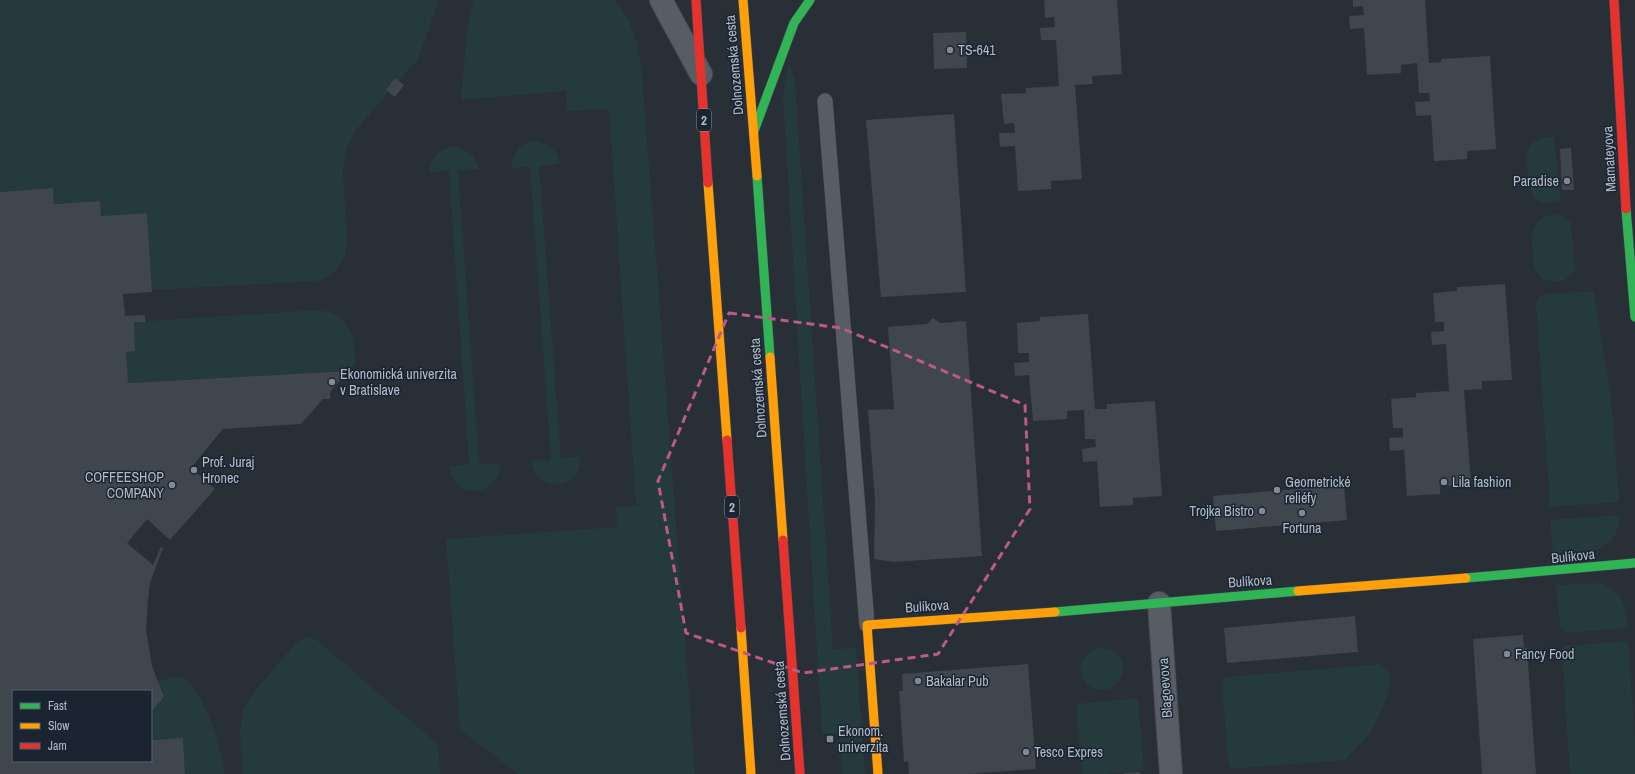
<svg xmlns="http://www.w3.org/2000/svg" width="1635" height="774" font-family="'Archivo Narrow',sans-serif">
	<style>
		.green { fill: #253a3d }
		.building { fill: #3f464d }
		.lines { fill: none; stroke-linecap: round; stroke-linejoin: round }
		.lane-casing { stroke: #464b52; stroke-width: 16 }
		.street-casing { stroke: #464b52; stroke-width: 24 }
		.fast-casing { stroke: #464b52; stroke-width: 10 }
		.slow-casing { stroke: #464b52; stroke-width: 10 }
		.jam-casing { stroke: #464b52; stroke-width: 10 }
		.lane { stroke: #585d65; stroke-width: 15 }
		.street { stroke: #585d65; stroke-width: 22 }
		.fast { stroke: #30b455; stroke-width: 9 }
		.slow { stroke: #ff9f0a; stroke-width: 9 }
		.jam { stroke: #e5322d; stroke-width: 9 }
		.marked { fill: none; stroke: #bb5987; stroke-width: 3; stroke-dasharray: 8 5; stroke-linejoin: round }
		.poi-dot { fill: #818a96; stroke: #1b2532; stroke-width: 1.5 }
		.labels { text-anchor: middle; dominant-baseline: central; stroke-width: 3; stroke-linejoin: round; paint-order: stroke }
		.shield { fill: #1b2532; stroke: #848e9c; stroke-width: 1 }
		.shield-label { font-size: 13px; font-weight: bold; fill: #b1bbc9 }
		.poi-label { font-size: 14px; fill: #b1bbc9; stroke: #1b2532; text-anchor: start }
		.street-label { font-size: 14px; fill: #b1bbc9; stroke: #1b2532 }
	</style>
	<rect width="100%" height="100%" fill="#282f37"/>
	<!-- green -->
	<g class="green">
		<path d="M 0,0 L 439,0 L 418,59 L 354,132 L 345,154 L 343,174 L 347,240 L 345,257 L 334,272 L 326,278 L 316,281 L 152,290 L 147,213 L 101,216 L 100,201 L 54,204 L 53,188 L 0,192 Z"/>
		<path d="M 474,0 L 615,0 L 628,18 L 637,44 L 642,74 L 695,774 L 519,774 L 460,730 L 446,539 L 617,527 L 616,507 L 636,505 L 609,109 L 567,111 L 566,91 L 461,100 L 467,29 Z"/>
		<path d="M 789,63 L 795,80 L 833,649 L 856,648 L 865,774 L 842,774 L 840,733 L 822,734 L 783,96 Z"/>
		<path d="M 1542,137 L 1554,137 L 1561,201 C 1534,208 1529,195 1528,171 C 1527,165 1525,157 1527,152 C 1530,144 1536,141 1542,137 Z"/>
		<path d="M 533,140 C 549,145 556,147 560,164 L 539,166 L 561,458 L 581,457 C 580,461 580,466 578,469 C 572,486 548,489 537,475 C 534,471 532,465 530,461 L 551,460 L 530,167 L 511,168 C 514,150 517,147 533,140 Z"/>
		<path d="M 453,146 C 470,151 473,153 479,169 L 458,171 L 479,464 L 501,463 C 497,498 454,501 450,467 L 469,464 L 449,171 L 429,172 C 433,155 436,152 453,146 Z"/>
		<path d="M 1554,214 L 1563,217 L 1571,223 L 1575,270 C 1573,272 1571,275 1569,277 C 1561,284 1544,283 1538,274 C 1532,266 1529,232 1536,224 C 1541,217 1547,216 1554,214 Z"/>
		<path d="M 1594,291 L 1612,407 L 1619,502 L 1550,507 L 1536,303 L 1538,298 L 1545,294 Z"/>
		<path d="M 317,310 C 323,311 331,312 336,315 C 354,325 355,346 355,365 L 347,371 L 128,383 L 126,352 L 135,351 L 134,322 Z"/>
		<path d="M 1620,515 C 1616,557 1587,551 1553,555 L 1550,520 Z"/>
		<path d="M 1601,583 C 1625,596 1625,602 1628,628 L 1566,633 L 1560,627 L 1556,585 Z"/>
		<path d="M 307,636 L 317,640 L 438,744 L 440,774 L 243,774 L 240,733 L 243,710 L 253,693 L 297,642 Z"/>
		<path d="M 1628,641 L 1635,739 L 1635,774 L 1570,774 L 1562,649 L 1564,646 Z"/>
		<circle cx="1102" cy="669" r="21"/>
		<path d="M 1380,664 C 1383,667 1387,669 1389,673 C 1394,687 1376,725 1367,737 C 1360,745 1352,752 1345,760 L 1232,769 L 1228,764 L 1222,683 L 1226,677 Z"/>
		<path d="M 174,677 L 183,677 C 205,695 222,746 224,774 L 185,774 L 183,738 L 153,740 L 151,738 L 151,712 L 164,697 L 157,682 Z"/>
		<path d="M 1138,698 L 1144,770 L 1105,774 L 1082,774 L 1076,704 Z"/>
	</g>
	<!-- building -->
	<g class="building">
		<path d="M 1044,0 L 1117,0 L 1122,74 L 1092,76 L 1093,84 L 1075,85 L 1082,179 L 1051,181 L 1051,189 L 1018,191 L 1015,146 L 1000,147 L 999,133 L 1015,133 L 1014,123 L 1004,124 L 1001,94 L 1026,93 L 1026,88 L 1059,86 L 1056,40 L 1041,40 L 1040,28 L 1055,27 L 1054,17 L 1045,18 Z"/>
		<path d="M 1353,0 L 1425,0 L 1429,63 L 1441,62 L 1441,59 L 1490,56 L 1496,149 L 1467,151 L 1467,159 L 1434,161 L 1431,115 L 1416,116 L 1415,102 L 1430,101 L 1429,93 L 1419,93 L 1417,63 L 1401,65 L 1401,73 L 1367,75 L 1364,28 L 1350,29 L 1349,16 L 1364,15 L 1363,6 L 1353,7 Z"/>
		<path d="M 966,32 L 967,68 L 934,69 L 933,33 Z"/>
		<path d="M 395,78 L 404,85 L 395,97 L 386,90 Z"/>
		<path d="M 954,114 L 966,292 L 881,297 L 866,120 Z"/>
		<path d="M 1571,148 L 1574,190 L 1562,190 L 1560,149 Z"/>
		<path d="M 53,188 L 54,204 L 100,201 L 101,216 L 147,213 L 152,292 L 124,294 L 123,295 L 125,316 L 145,315 L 145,322 L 134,322 L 135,351 L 126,352 L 128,383 L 348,371 L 330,392 L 330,399 L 323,399 L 301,424 L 223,429 L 191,468 L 215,489 L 170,540 L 147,519 L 127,543 L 153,565 L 161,547 L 163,548 L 150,583 L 148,600 L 146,630 L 152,666 L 164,697 L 151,712 L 151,691 L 13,691 L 13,761 L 151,761 L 151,738 L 153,740 L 183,738 L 185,774 L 0,774 L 0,192 Z"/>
		<path d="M 1505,284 L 1512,380 L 1482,381 L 1482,389 L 1464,390 L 1471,484 L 1440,486 L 1440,494 L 1407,496 L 1404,450 L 1390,451 L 1389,438 L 1403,437 L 1403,428 L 1393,428 L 1391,399 L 1416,397 L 1416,393 L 1449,391 L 1446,344 L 1432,345 L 1431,332 L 1444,331 L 1444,322 L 1435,322 L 1433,293 L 1457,291 L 1457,287 Z"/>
		<path d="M 1088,314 L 1095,409 L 1107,409 L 1107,404 L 1155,401 L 1162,496 L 1133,498 L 1133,505 L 1100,507 L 1097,461 L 1083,462 L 1082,449 L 1096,447 L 1095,439 L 1085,439 L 1084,410 L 1067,411 L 1067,419 L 1033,421 L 1029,375 L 1015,376 L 1014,363 L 1029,362 L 1029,353 L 1018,353 L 1017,323 L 1040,321 L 1040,317 Z"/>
		<path d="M 933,318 L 940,323 L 966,321 L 982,556 L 894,562 L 874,559 L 875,500 L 868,410 L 894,409 L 888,327 L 927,324 Z"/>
		<path d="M 1344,485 L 1347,520 L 1216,531 L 1213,496 Z"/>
		<path d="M 1355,616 L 1358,652 L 1227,663 L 1224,628 Z"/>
		<path d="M 1523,635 L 1524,649 L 1527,648 L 1536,774 L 1482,774 L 1473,639 Z"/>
		<path d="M 1028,664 L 1036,769 L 968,774 L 909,774 L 908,761 L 904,762 L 899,691 L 903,691 L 902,674 Z"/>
		<path d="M 1140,772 L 1140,774 L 1124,774 L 1124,773 Z"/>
	</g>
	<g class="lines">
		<defs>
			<path id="lane" d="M 825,101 L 867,625"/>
			<g id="street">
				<path d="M 661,0 L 701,74"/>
				<path d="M 1159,603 L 1171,774"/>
			</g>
			<g id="fast">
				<path d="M 754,131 L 794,23 L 810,0"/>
				<path d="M 757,176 L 770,357"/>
				<path d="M 1626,209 L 1635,317"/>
				<path d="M 1466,578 L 1635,563"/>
				<path d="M 1055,612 L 1298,591"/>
			</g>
			<g id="slow">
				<path d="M 743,0 L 757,176"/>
				<path d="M 708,183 L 727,440"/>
				<path d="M 770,357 L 783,540"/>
				<path d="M 1298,591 L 1466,578"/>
				<path d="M 741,628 L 751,774"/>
				<path d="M 878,774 L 867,625 L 1055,612"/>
			</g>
			<g id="jam">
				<path d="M 696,0 L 708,183"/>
				<path d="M 1614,0 L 1626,209"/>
				<path d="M 727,440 L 741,628"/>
				<path d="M 783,540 L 800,774"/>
			</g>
		</defs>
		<!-- lane casing -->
		<use href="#lane" class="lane-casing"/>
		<!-- street casing -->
		<use href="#street" class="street-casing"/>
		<!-- fast casing -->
		<use href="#fast" class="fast-casing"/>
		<!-- slow casing -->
		<use href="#slow" class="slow-casing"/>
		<!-- jam casing -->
		<use href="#jam" class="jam-casing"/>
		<!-- lane -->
		<use href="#lane" class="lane"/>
		<!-- street -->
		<use href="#street" class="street"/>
		<!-- fast -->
		<use href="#fast" class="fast"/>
		<!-- slow -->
		<use href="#slow" class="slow"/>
		<!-- jam -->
		<use href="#jam" class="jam"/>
	</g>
	<!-- marked area -->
	<path class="marked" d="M 729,313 L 841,328 L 1025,405 L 1030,509 L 938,654 L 803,673 L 686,633 L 658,481 Z"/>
	<!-- markers -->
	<g class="poi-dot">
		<circle cx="950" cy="50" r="4"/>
		<circle cx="1567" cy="181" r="4"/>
		<circle cx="332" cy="382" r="4"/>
		<circle cx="194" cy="470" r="4"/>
		<circle cx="1444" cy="482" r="4"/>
		<circle cx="172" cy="485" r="4"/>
		<circle cx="1277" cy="490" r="4"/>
		<circle cx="1262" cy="511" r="4"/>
		<circle cx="1302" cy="513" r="4"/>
		<circle cx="1507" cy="654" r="4"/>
		<circle cx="918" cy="681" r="4"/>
		<rect x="826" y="735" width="8" height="8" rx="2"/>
		<circle cx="1026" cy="752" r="4"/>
	</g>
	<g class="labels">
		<!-- shield labels -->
		<g class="shield">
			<rect x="697" y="109" width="14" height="22" rx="3"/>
			<rect x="725" y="496" width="14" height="22" rx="3"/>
		</g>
		<g class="shield-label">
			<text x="704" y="120">2</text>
			<text x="732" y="507">2</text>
		</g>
		<!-- poi labels -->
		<g class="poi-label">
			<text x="958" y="50">TS-641</text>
			<text x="1559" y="181" text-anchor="end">Paradise</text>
			<text x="340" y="374">Ekonomická univerzita<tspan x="340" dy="16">v Bratislave</tspan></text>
			<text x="202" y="462">Prof. Juraj<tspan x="202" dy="16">Hronec</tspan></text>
			<text x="164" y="477" text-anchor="end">COFFEESHOP<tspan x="164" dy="16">COMPANY</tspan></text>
			<text x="1285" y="482">Geometrické<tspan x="1285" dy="16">reliéfy</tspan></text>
			<text x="1452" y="482">Lila fashion</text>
			<text x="1254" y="511" text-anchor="end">Trojka Bistro</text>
			<text x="1302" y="528" text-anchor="middle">Fortuna</text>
			<text x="1515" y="654">Fancy Food</text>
			<text x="926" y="681">Bakalar Pub</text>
			<text x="838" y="731">Ekonom.<tspan x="838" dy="16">univerzita</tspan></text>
			<text x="1034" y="752">Tesco Expres</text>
		</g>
		<!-- street labels -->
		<g class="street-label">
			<text transform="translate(734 65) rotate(-95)">Dolnozemská cesta</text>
			<text transform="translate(1609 159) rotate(-93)">Mamateyova</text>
			<text transform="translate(758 388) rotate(-94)">Dolnozemská cesta</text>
			<text transform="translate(1573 556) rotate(-6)">Bulíkova</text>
			<text transform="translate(1250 581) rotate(-4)">Bulíkova</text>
			<text transform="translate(927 606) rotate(-4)">Bulíkova</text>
			<text transform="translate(1165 688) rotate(-94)">Blagoevova</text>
			<text transform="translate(782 711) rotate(-94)">Dolnozemská cesta</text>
		</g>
	</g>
	<!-- legend -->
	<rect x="12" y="690" width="140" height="72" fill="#1b2532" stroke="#57616e"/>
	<rect x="20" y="703" width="20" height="6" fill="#30b455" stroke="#57616e"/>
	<text x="48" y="710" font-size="12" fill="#b1bbc9">Fast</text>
	<rect x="20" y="723" width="20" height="6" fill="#ff9f0a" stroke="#57616e"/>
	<text x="48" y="730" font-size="12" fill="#b1bbc9">Slow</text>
	<rect x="20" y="743" width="20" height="6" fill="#e5322d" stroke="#57616e"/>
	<text x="48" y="750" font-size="12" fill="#b1bbc9">Jam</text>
</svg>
